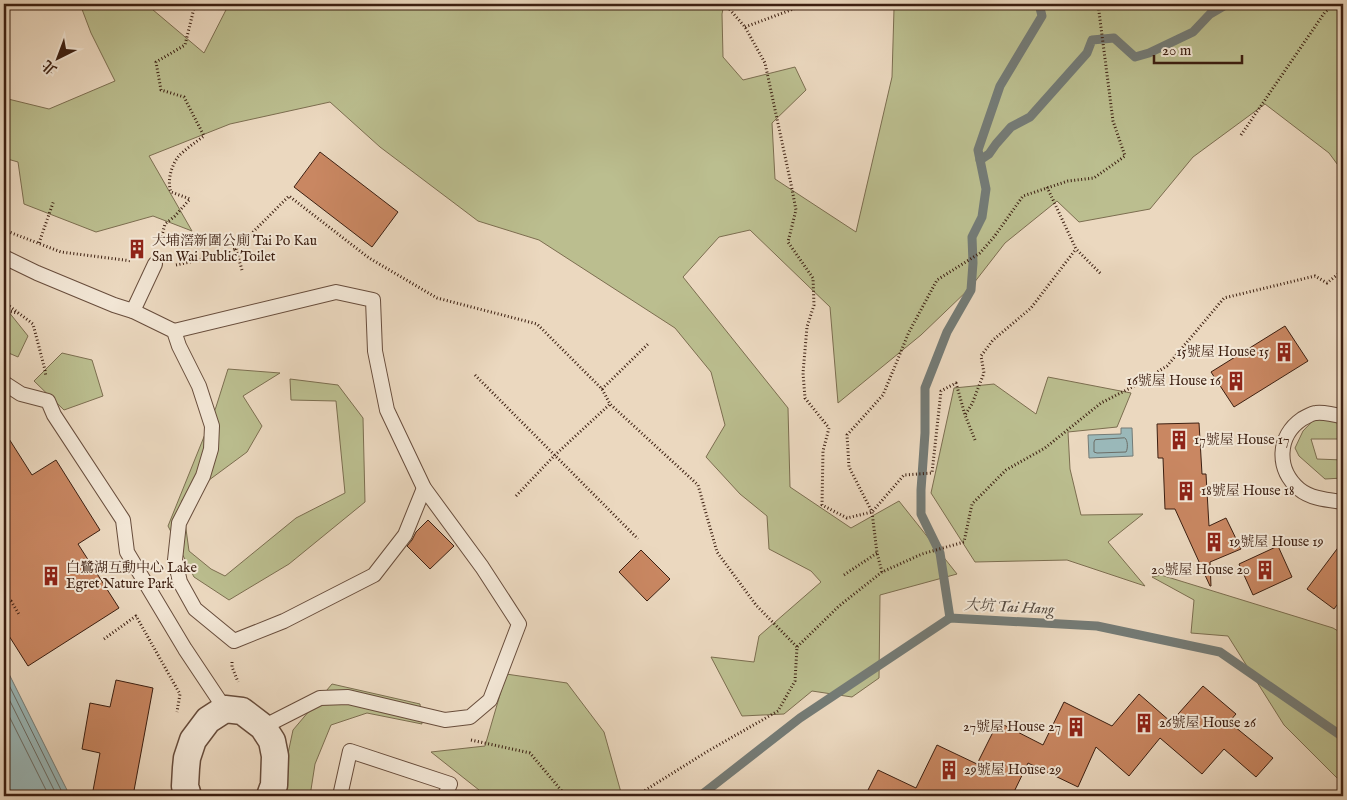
<svg xmlns="http://www.w3.org/2000/svg" width="1347" height="800" font-family="'IM FELL English','Noto Serif TC',serif">
	<style>
		.green { fill: #bbbe8f; stroke: #7c6e50 }
		.water { fill: #9ab8b9; stroke: #747b76 }
		.lines { fill: none; stroke-linecap: round; stroke-linejoin: round }
		.shore { stroke: #6b6c65; stroke-width: 1 }
		.stream { stroke: #747b76; stroke-width: 9 }
		.building { fill: #c98762; stroke: #3c1f11 }
		.lane-casing { stroke: #684d3c; stroke-width: 16 }
		.street-casing { stroke: #684d3c; stroke-width: 29 }
		.path { stroke: #3c1f11; stroke-width: 3; stroke-dasharray: 1 2.5; stroke-linecap: butt }
		.lane { stroke: #f2e6d5; stroke-width: 14 }
		.street { stroke: #f2e6d5; stroke-width: 26 }
		.labels { text-anchor: middle; dominant-baseline: central; stroke-width: 4; stroke-linejoin: round; paint-order: stroke }
		.poi-label { font-size: 14px; fill: #3c1f11; stroke: #f2e6d5; text-anchor: start }
		.water-label { font-size: 15px; font-style: italic; fill: #584d43; stroke: #f2e6d5 }
	</style>
	<rect width="100%" height="100%" fill="#ebd8bf"/>
	<filter id="stains"><feTurbulence type="fractalNoise" baseFrequency=".004" numOctaves="4"/><feColorMatrix values="0 0 0 0 .2 0 0 0 0 .09 0 0 0 0 .02 0 0 0 .5 -.17"/></filter>
	<radialGradient id="worn" r=".72"><stop offset=".6" stop-color="#630" stop-opacity="0"/><stop offset="1" stop-color="#630" stop-opacity=".3"/></radialGradient>
	<!-- green -->
	<g class="green">
		<path d="M 80,4 L 146,4 L 204,53 L 229,4 L 724,4 L 722,14 L 723,57 L 743,80 L 795,67 L 806,90 L 772,123 L 775,179 L 856,232 L 892,77 L 894,9 L 885,4 L 1336,4 L 1343,10 L 1343,172 L 1329,153 L 1265,104 L 1193,157 L 1150,209 L 1079,222 L 1057,201 L 1005,243 L 970,288 L 921,335 L 838,403 L 830,307 L 750,230 L 719,237 L 683,277 L 788,408 L 790,487 L 851,528 L 899,501 L 957,574 L 880,595 L 879,678 L 852,697 L 812,691 L 784,714 L 742,716 L 711,657 L 754,662 L 759,636 L 821,582 L 811,571 L 769,549 L 767,516 L 740,494 L 706,457 L 725,425 L 711,372 L 675,328 L 539,240 L 478,221 L 380,147 L 330,102 L 230,124 L 149,156 L 192,231 L 153,216 L 96,232 L 24,204 L 18,162 L 4,158 L 4,98 L 49,109 L 115,81 L 91,33 Z"/>
		<path d="M 4,306 L 28,336 L 18,357 L 4,351 Z"/>
		<path d="M 62,353 L 92,360 L 103,396 L 64,410 L 34,381 Z"/>
		<path d="M 228,369 L 280,373 L 243,396 L 262,426 L 247,452 L 182,500 L 189,551 L 211,569 L 225,576 L 296,518 L 345,493 L 336,401 L 291,400 L 290,379 L 338,385 L 363,418 L 365,502 L 289,564 L 229,600 L 194,577 L 168,526 L 216,407 Z"/>
		<path d="M 1048,377 L 1131,393 L 1117,427 L 1068,432 L 1070,469 L 1081,515 L 1143,514 L 1108,542 L 1145,586 L 1067,560 L 975,562 L 931,493 L 954,388 L 994,384 L 1036,414 Z"/>
		<path d="M 1324,409 L 1343,413 L 1343,439 L 1311,439 L 1317,459 L 1343,460 L 1343,478 L 1325,479 L 1299,456 L 1295,448 L 1303,431 Z"/>
		<path d="M 1161,575 L 1333,628 L 1343,634 L 1343,781 L 1338,779 L 1284,725 L 1228,636 L 1191,633 L 1194,600 L 1152,577 Z"/>
		<path d="M 506,674 L 567,683 L 604,732 L 622,796 L 479,796 L 479,790 L 431,752 L 485,746 Z"/>
		<path d="M 332,684 L 420,704 L 422,724 L 367,713 L 331,725 L 315,764 L 310,796 L 279,796 L 293,730 Z"/>
	</g>
	<!-- water -->
	<g class="water">
		<path d="M 1121,428 L 1132,428 L 1133,456 L 1089,458 L 1088,435 L 1121,434 Z"/>
		<path d="M 4,664 L 70,796 L 4,796 Z"/>
	</g>
	<g class="lines">
		<!-- shore -->
		<g class="shore">
			<path d="M 1125,438 C 1128,440 1128,449 1126,452 L 1097,453 L 1094,452 L 1094,442 L 1095,440 Z"/>
			<path d="M 4,675 L 64,796"/>
			<path d="M 4,689 L 57,796"/>
			<path d="M 4,706 L 49,796"/>
		</g>
		<!-- stream -->
		<g class="stream">
			<path d="M 980,160 L 989,154 L 996,144 L 1011,127 L 1030,117 L 1087,53 L 1092,40 L 1114,38 L 1135,57 L 1149,53 L 1193,32 L 1210,14 L 1227,4"/>
			<path d="M 950,618 L 940,553 L 921,514 L 921,490 L 925,433 L 925,388 L 947,332 L 971,290 L 973,263 L 972,237 L 982,217 L 986,189 L 978,150 L 1000,86 L 1042,16 L 1039,4"/>
			<path d="M 700,796 L 800,718 L 950,618 L 1097,626 L 1220,652 L 1343,737"/>
		</g>
	</g>
	<!-- building -->
	<g class="building">
		<path d="M 320,152 L 398,212 L 372,247 L 294,187 Z"/>
		<path d="M 1285,326 L 1308,361 L 1234,407 L 1211,372 Z"/>
		<path d="M 1199,423 L 1202,474 L 1206,474 L 1209,526 L 1226,518 L 1241,549 L 1210,562 L 1211,586 L 1210,586 L 1175,509 L 1165,509 L 1163,458 L 1158,458 L 1157,424 Z"/>
		<path d="M 4,431 L 32,475 L 56,460 L 100,530 L 78,544 L 119,608 L 28,666 L 4,628 Z"/>
		<path d="M 428,520 L 454,546 L 430,569 L 407,546 L 412,540 L 416,532 Z"/>
		<path d="M 1343,541 L 1343,597 L 1334,609 L 1307,589 Z"/>
		<path d="M 1278,546 L 1292,577 L 1253,595 L 1239,564 Z"/>
		<path d="M 641,550 L 670,579 L 647,601 L 619,572 Z"/>
		<path d="M 116,680 L 153,688 L 133,796 L 92,796 L 100,753 L 82,749 L 90,703 L 110,707 Z"/>
		<path d="M 1203,686 L 1236,714 L 1229,722 L 1273,758 L 1256,777 L 1224,749 L 1202,774 L 1160,738 L 1129,776 L 1096,747 L 1078,787 L 1028,763 L 1012,796 L 865,796 L 878,770 L 916,788 L 937,745 L 977,764 L 998,722 L 1043,745 L 1064,702 L 1112,726 L 1139,694 L 1171,722 Z"/>
	</g>
	<g class="lines">
		<defs>
			<g id="lane">
				<path d="M 4,257 L 37,273 L 114,305 L 133,311 L 174,331 L 179,346 L 199,386 L 212,426 L 211,449 L 203,476 L 179,523 L 175,560 L 180,582 L 195,609 L 234,641 L 284,621 L 374,575 L 405,535 L 424,488"/>
				<path d="M 133,311 L 155,264"/>
				<path d="M 174,331 L 336,292 L 373,300 L 375,351 L 387,410 L 424,488 L 482,567 L 519,624 L 490,700 L 470,717 L 445,720 L 348,697 L 320,698 L 263,727"/>
				<path d="M 4,383 L 21,394 L 48,401 L 54,415 L 123,520 L 127,552 L 185,649 L 225,709"/>
				<path d="M 1343,417 C 1337,415 1323,412 1316,413 C 1312,413 1306,417 1302,419 C 1277,436 1276,469 1299,489 C 1311,499 1328,500 1343,502"/>
				<path d="M 340,796 L 350,751 L 450,784 L 445,796"/>
			</g>
			<path id="street" d="M 188,796 L 185,786 L 186,768 L 187,758 L 193,740 L 208,720 L 225,709 L 242,711 L 263,727 L 272,741 L 275,756 L 274,785 L 270,796"/>
		</defs>
		<!-- lane casing -->
		<use href="#lane" class="lane-casing"/>
		<!-- street casing -->
		<use href="#street" class="street-casing"/>
		<!-- path -->
		<g class="path">
			<path d="M 725,4 L 745,27 L 765,63 L 791,184 L 796,210 L 788,242 L 813,278 L 814,305 L 807,327 L 803,373 L 805,398 L 829,428 L 823,451 L 822,505 L 847,518 L 872,512 L 904,475 L 932,473 L 941,391 L 956,383 L 965,415"/>
			<path d="M 745,27 L 807,4"/>
			<path d="M 1241,135 L 1325,12 L 1335,4"/>
			<path d="M 1047,187 L 1076,249 L 1101,274"/>
			<path d="M 4,230 L 61,252 L 132,261"/>
			<path d="M 39,243 L 54,200"/>
			<path d="M 160,243 L 165,224 L 175,216 L 190,199 L 171,192 C 167,182 171,166 178,157 C 184,150 196,142 204,136 L 184,97 L 161,90 L 156,62 L 185,45 L 195,4"/>
			<path d="M 176,265 L 204,259 L 236,249"/>
			<path d="M 242,270 L 236,249 L 289,196 L 369,258 L 437,298 L 537,324 L 602,389 L 610,404 L 698,485 L 717,552 L 756,605 L 797,647"/>
			<path d="M 4,302 L 33,324 L 45,370 L 46,377"/>
			<path d="M 4,310 L 18,313"/>
			<path d="M 475,375 L 638,539"/>
			<path d="M 602,389 L 648,344"/>
			<path d="M 975,440 L 965,415 L 972,404 L 984,373 L 981,356 L 993,340 L 1031,308 L 1076,249"/>
			<path d="M 516,496 L 554,456 L 610,404"/>
			<path d="M 882,572 L 877,553 L 872,512 L 849,467 L 847,435 L 883,395 L 909,332 L 937,280 L 980,253 L 994,237 L 1023,196 L 1068,181 L 1094,178 L 1125,156 L 1113,121 L 1098,4"/>
			<path d="M 844,575 L 877,553"/>
			<path d="M 4,600 L 11,601 L 20,616"/>
			<path d="M 104,639 L 136,616 L 180,694 L 177,712"/>
			<path d="M 232,662 L 232,667 L 238,682"/>
			<path d="M 471,740 L 530,753 L 566,796"/>
			<path d="M 636,796 L 708,751 L 778,711 L 795,681 L 797,647 L 839,606 L 882,572 L 922,554 L 964,542 L 972,504 L 1006,470 L 1045,448 L 1101,403 L 1138,384 L 1167,366 L 1224,298 L 1315,276 L 1327,283 L 1343,270"/>
		</g>
		<!-- lane -->
		<use href="#lane" class="lane"/>
		<!-- street -->
		<use href="#street" class="street"/>
	</g>
	<!-- icons -->
	<defs>
		<symbol id="building-bare" viewBox="-9 -9 18 18"><path d="M-4-6H4V6H1V3H-1V6H-4ZM-2.5-4.3h1.7v1.8h-1.7ZM.8-4.3h1.7v1.8H.8ZM-2.5-1h1.7V.8h-1.7ZM.8-1h1.7V.8H.8Z" fill="#8f2418" stroke="#f2e6d5" stroke-width="2.5" paint-order="stroke"/></symbol>
	</defs>
	<g fill-rule="evenodd">
		<use href="#building-bare" x="123" y="235" width="28" height="28"/>
		<use href="#building-bare" x="1270" y="338" width="28" height="28"/>
		<use href="#building-bare" x="1222" y="367" width="28" height="28"/>
		<use href="#building-bare" x="1165" y="426" width="28" height="28"/>
		<use href="#building-bare" x="1172" y="477" width="28" height="28"/>
		<use href="#building-bare" x="1200" y="528" width="28" height="28"/>
		<use href="#building-bare" x="1251" y="556" width="28" height="28"/>
		<use href="#building-bare" x="37" y="562" width="28" height="28"/>
		<use href="#building-bare" x="1130" y="709" width="28" height="28"/>
		<use href="#building-bare" x="1062" y="713" width="28" height="28"/>
		<use href="#building-bare" x="935" y="756" width="28" height="28"/>
	</g>
	<g class="labels">
		<!-- poi labels -->
		<g class="poi-label">
			<text x="152" y="241">大埔滘新圍公廁 Tai Po Kau<tspan x="152" dy="16">San Wai Public Toilet</tspan></text>
			<text x="1269" y="352" text-anchor="end">15號屋 House 15</text>
			<text x="1221" y="381" text-anchor="end">16號屋 House 16</text>
			<text x="1194" y="440">17號屋 House 17</text>
			<text x="1201" y="491">18號屋 House 18</text>
			<text x="1229" y="542">19號屋 House 19</text>
			<text x="66" y="568">白鷺湖互動中心 Lake<tspan x="66" dy="16">Egret Nature Park</tspan></text>
			<text x="1250" y="570" text-anchor="end">20號屋 House 20</text>
			<text x="1159" y="723">26號屋 House 26</text>
			<text x="1061" y="727" text-anchor="end">27號屋 House 27</text>
			<text x="964" y="770">29號屋 House 29</text>
		</g>
		<!-- water labels -->
		<g class="water-label">
			<text transform="translate(1009 607) rotate(3)">大坑 Tai Hang</text>
		</g>
	</g>
	<!-- margin -->
	<rect width="1347" height="800" fill="none" stroke="#ebd8bf" stroke-width="20"/>
	<rect x="5" y="5" width="1337" height="790" fill="none" stroke="#3c1f11" stroke-width="2.5"/>
	<rect x="10" y="10" width="1327" height="780" fill="none" stroke="#3c1f11"/>
	<!-- north arrow -->
	<g transform="translate(58 58) rotate(222)" stroke="#f2e6d5" stroke-width="4" paint-order="stroke">
	<path d="M0-4L9 19L0 12L-9 19Z" fill="#3c1f11"/>
	<text y="-8" font-size="14" font-weight="bold" text-anchor="middle" fill="#3c1f11">北</text>
	</g>
	<!-- scale -->
	<path d="M1154 55v8h88v-8" fill="none" stroke="#3c1f11" stroke-width="2.5"/>
	<text x="1162" y="55" font-size="15" fill="#3c1f11" stroke="#f2e6d5" stroke-width="4" paint-order="stroke">20 m</text>
	<rect width="100%" height="100%" filter="url(#stains)"/>
	<rect width="100%" height="100%" fill="url(#worn)"/>
</svg>
